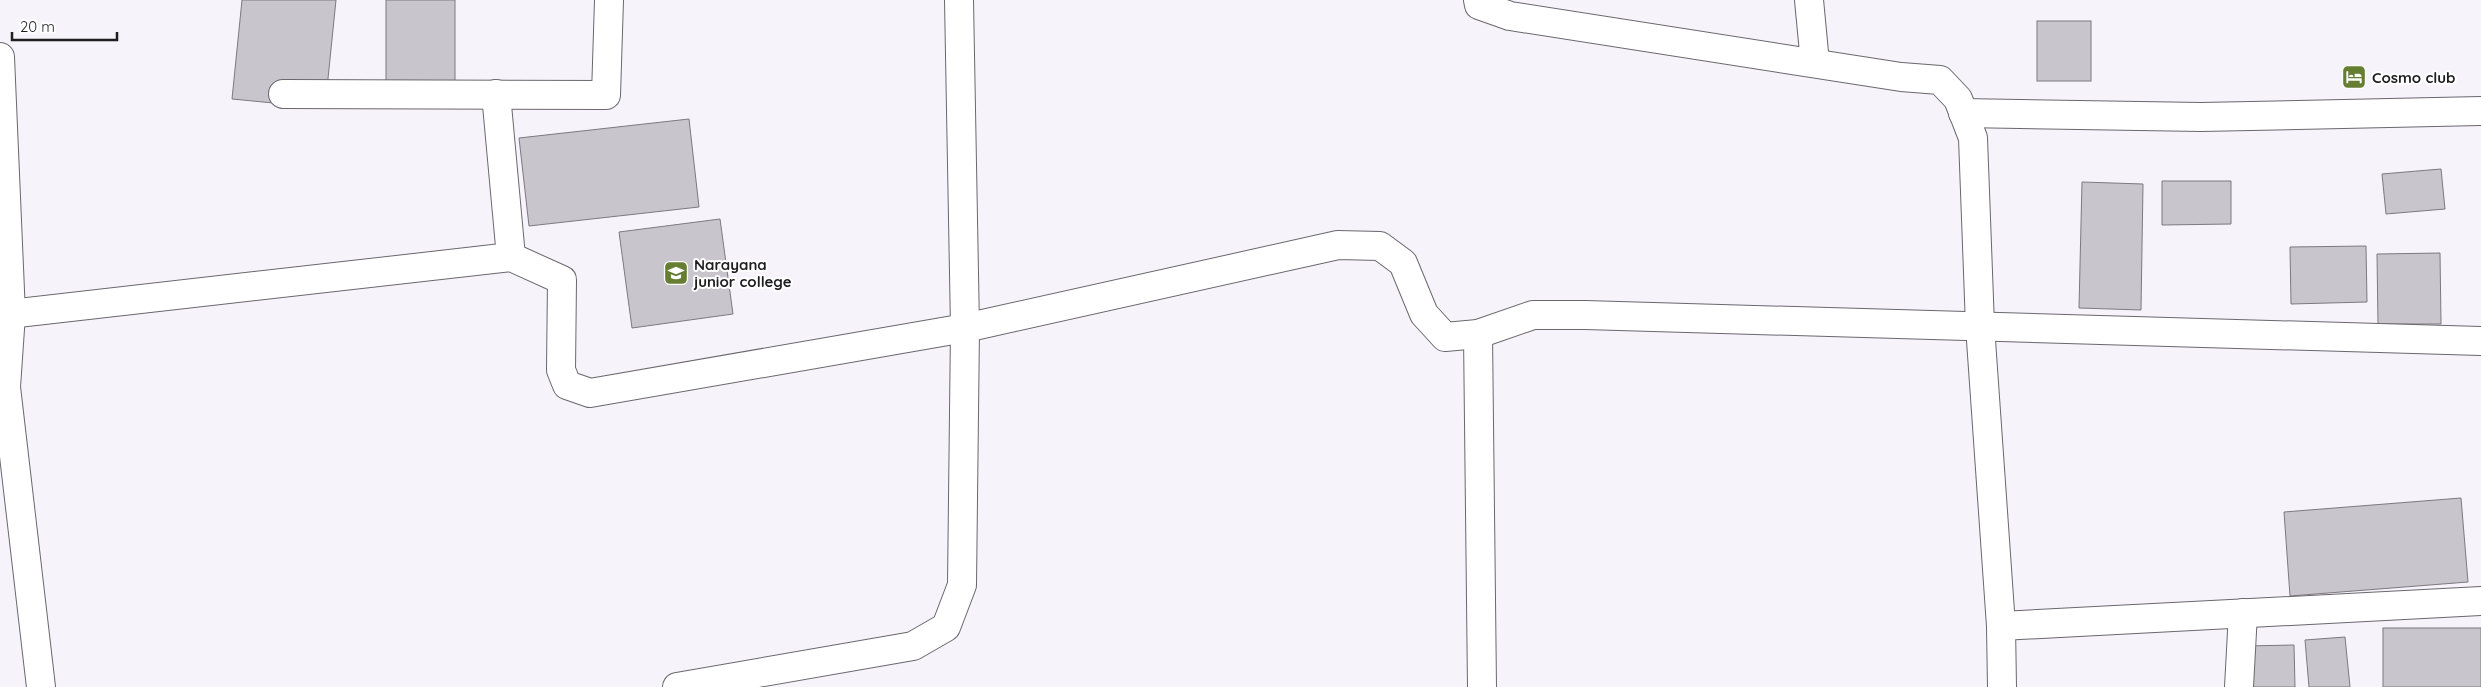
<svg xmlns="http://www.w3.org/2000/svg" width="2481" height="687" font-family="Quicksand,sans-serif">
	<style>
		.building { fill: #c8c6cc; stroke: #7c797f }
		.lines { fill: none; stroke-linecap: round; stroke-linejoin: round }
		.minor-casing { stroke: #6a676d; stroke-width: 30 }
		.minor { stroke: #fff; stroke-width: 28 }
		.labels { text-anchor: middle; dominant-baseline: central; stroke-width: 4; stroke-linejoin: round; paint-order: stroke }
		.poi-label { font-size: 15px; font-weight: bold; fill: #1e1d1f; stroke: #fff; text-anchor: start }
	</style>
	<rect width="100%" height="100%" fill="#f6f3fa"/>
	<!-- building -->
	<g class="building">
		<path d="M 242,0 L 336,0 L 325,108 L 232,99 Z"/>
		<rect x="386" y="0" width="69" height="86"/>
		<rect x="2037" y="21" width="54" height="60"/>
		<path d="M 689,119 L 699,207 L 529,226 L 519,138 Z"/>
		<path d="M 2441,169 L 2445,209 L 2386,214 L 2382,174 Z"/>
		<path d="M 2162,181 L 2231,181 L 2231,224 L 2162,225 Z"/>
		<path d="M 2082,182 L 2143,184 L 2141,310 L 2079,308 Z"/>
		<path d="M 720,219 L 733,314 L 632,328 L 619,232 Z"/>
		<path d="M 2366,246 L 2367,302 L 2291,304 L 2290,247 Z"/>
		<path d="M 2440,253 L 2441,324 L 2378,324 L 2377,254 Z"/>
		<path d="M 2461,498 L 2468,582 L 2290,596 L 2284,512 Z"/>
		<rect x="2383" y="628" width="98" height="59"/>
		<path d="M 2345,637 L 2350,687 L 2309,687 L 2305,640 Z"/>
		<path d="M 2294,645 L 2295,687 L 2246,687 L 2245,646 Z"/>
	</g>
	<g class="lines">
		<defs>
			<g id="minor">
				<path d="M 1478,0 L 1479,5 L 1510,16 L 1901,77 L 1940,80 L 1958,99 L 1973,138 L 1980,326 L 2001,626 L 2002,687"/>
				<path d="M 1809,0 L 1815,63"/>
				<path d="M 0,57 L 11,314 L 6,387 L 41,687"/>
				<path d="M 283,94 L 606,95 L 609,0"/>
				<path d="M 496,94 L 511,257"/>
				<path d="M 1963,113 L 2201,117 L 2481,111"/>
				<path d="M 0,315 L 511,257 L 562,280 L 561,370 L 567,385 L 590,393 L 965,328 L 1338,245 L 1380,246 L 1403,263 L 1424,314 L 1445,337 L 1478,334 L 1533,315 L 1585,315 L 2481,341"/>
				<path d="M 1478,334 L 1482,687"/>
				<path d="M 2001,626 L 2481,601"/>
				<path d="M 677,687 L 913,646 L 946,627 L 962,585 L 965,328 L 959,0"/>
				<path d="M 2239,687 L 2243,613"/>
			</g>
		</defs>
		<!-- minor casing -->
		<use href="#minor" class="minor-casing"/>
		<!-- minor -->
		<use href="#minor" class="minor"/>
	</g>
	<!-- icons -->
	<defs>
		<symbol id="hotel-square" viewBox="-11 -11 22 22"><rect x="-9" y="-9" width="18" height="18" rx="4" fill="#657e31" stroke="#fff"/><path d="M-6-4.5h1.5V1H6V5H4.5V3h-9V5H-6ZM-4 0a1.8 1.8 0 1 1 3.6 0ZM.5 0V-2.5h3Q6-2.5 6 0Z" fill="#fff"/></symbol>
		<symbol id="university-square" viewBox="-11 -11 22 22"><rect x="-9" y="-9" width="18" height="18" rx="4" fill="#657e31" stroke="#fff"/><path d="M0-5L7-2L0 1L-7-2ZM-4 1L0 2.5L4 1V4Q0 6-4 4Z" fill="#fff"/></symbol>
	</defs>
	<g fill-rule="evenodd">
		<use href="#hotel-square" x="2340" y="63" width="28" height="28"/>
		<use href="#university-square" x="662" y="259" width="28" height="28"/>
	</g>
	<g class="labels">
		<!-- poi labels -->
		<g class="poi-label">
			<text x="2372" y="77">Cosmo club</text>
			<text x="694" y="264">Narayana<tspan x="694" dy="17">junior college</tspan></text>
		</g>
	</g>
	<!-- scale -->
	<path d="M12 32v8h105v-8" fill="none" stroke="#1e1d1f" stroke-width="2.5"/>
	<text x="20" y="32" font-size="15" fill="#1e1d1f" stroke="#ffffff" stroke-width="4" paint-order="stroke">20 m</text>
</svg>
